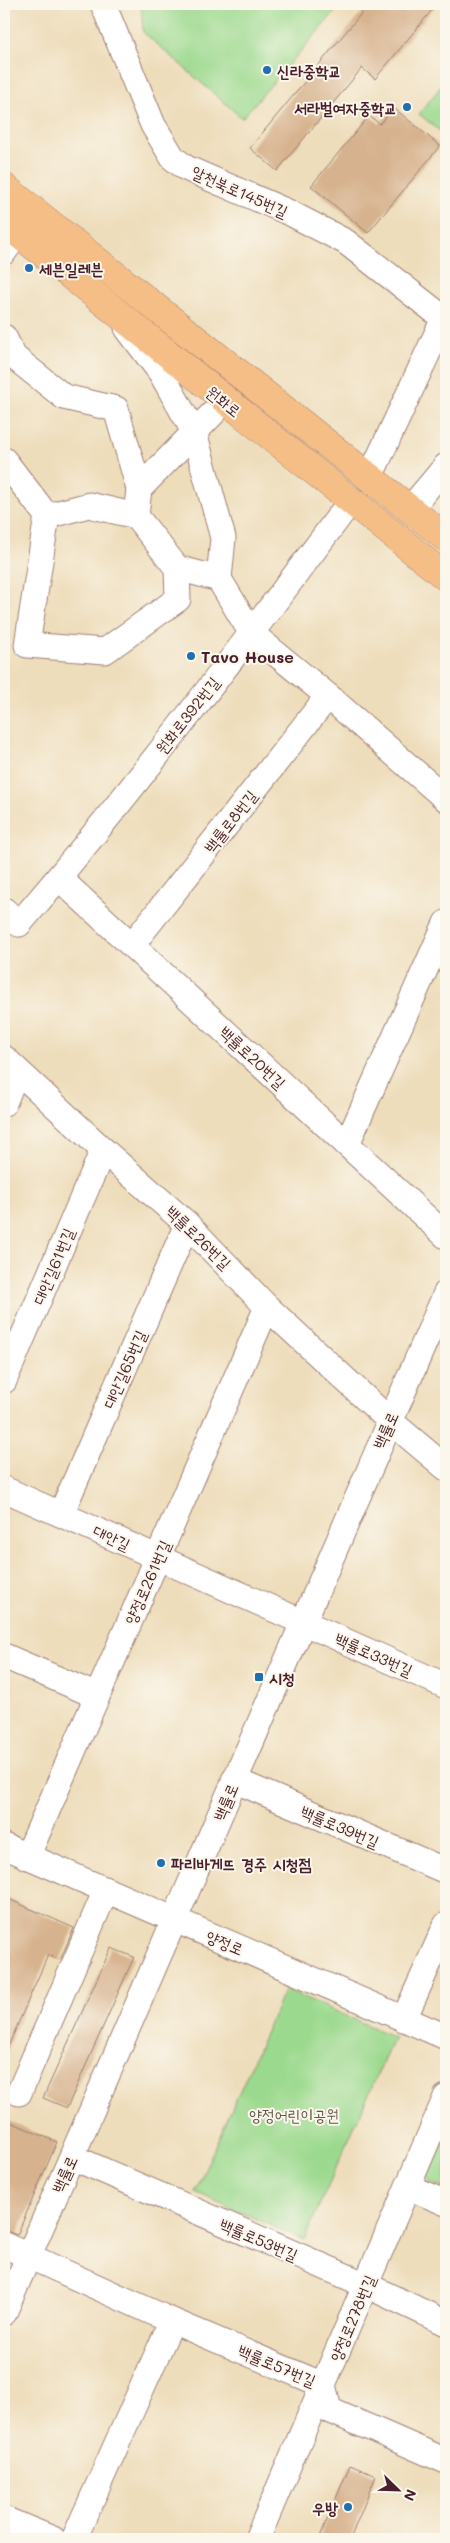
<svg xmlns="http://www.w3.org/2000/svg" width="450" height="2543" font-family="Mali,'Poor Story',sans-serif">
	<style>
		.green { fill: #9bd98e; stroke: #727c5c }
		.building { fill: #d7b28e }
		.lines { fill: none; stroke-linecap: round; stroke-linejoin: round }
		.minor-casing { stroke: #9c7e73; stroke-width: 27 }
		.major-casing { stroke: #9c7e73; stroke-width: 29 }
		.minor { stroke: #fff; stroke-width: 25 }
		.major { stroke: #f6be87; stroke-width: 28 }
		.poi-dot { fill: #1f6fb2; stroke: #fbf7ec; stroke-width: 2 }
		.labels { text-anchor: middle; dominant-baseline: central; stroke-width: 4; stroke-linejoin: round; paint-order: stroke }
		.poi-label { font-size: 16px; font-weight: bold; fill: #4a1f2b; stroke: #fbf7ec; text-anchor: start }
		.street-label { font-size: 16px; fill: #4a1f2b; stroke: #fbf7ec }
		.park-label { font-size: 16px; fill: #625749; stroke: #fbf7ec }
	</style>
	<rect width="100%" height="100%" fill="#fbf7ec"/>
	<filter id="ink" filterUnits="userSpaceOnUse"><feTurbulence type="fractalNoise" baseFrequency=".02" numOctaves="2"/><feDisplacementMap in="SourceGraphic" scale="10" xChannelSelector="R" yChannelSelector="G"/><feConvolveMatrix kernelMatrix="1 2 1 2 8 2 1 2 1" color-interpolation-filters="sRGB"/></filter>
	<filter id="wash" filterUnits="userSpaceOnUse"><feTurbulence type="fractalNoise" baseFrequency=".0096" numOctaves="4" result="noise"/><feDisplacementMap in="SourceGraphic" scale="20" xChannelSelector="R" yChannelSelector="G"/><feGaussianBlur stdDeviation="1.12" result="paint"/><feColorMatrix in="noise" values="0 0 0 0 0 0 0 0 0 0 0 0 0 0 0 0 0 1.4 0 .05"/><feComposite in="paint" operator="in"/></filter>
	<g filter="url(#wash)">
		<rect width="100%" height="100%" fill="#edb"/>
		<!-- green -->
		<g class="green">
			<path d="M 141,4 L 342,4 L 242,118 L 143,32 Z"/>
			<path d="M 446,80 L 446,136 L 419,114 Z"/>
			<path d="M 285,1989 L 394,2037 L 304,2240 L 195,2192 Z"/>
			<path d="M 446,2134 L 446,2189 L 431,2183 L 427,2177 Z"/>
		</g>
		<g id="blocks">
			<!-- building -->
			<g class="building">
				<path d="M 369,4 L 437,4 L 375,79 L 362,68 L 277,171 L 250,148 Z"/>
				<path d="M 394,108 L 440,146 L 368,233 L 311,186 L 369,116 L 380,124 Z"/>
				<path d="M 4,1897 L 74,1928 L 60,1960 L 48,1955 L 4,2056 Z"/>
				<path d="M 111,1948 L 134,1957 L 67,2108 L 43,2098 Z"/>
				<path d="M 4,2119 L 57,2142 L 17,2235 L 4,2230 Z"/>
				<path d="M 350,2465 L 376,2476 L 350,2539 L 319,2539 Z"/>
			</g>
		</g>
	</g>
	<g filter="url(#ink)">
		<use href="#blocks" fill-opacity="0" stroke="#9c7e73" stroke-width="1"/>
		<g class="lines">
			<defs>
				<g id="minor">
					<path d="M 103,4 L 153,125 L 173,158 L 186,168 L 290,213 L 346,242 L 446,320"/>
					<path d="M 4,252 L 29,218"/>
					<path d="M 127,328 L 161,373 L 194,432 L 223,538 L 219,579"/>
					<path d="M 4,337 L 14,357 L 64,397 L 116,409 L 139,489"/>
					<path d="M 4,460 L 47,516 L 89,505 L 136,516"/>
					<path d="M 369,479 L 446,314"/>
					<path d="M 410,509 L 446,466"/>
					<path d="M 47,516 L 27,645 L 105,651 L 178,599 L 177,568"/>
					<path d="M 219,579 L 252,634 L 328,696 L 446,799"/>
					<path d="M 219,579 L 177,568 L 136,516 L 139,489 L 225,401"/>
					<path d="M 59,878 L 446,1236"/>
					<path d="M 4,910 L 19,924 C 135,789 243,645 350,502"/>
					<path d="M 132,945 L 328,696"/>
					<path d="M 4,1058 L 103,1150 L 187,1224 L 267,1307 L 389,1420 L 446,1468"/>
					<path d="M 4,1103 L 17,1071"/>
					<path d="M 347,1144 L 446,923"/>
					<path d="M 4,1381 L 103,1150"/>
					<path d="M 4,1489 L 446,1686"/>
					<path d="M 61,1514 L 187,1224"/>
					<path d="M 4,1656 L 97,1696"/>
					<path d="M 234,1780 L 446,1871"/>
					<path d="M 4,1846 L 446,2037"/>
					<path d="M 27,1857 L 267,1307"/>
					<path d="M 404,2019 L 446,1925"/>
					<path d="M 19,2093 L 106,1890"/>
					<path d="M 72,2157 L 366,2285 L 446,2323"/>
					<path d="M 408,2187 L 446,2203"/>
					<path d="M 4,2245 L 172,2321 L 323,2385 L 329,2410 L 446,2461"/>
					<path d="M 4,2313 L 446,1293"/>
					<path d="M 4,2519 L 53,2539"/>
					<path d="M 74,2539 L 172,2321"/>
					<path d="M 257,2539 L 446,2097"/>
				</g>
				<g id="major">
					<path d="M 4,187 L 446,538"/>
					<path d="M 4,222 L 446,577"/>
				</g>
			</defs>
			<!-- minor casing -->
			<use href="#minor" class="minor-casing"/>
			<!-- major casing -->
			<use href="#major" class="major-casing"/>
			<!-- minor -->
			<use href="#minor" class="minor"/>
			<!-- major -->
			<use href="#major" class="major"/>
		</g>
	</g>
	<!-- markers -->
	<g class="poi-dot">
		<circle cx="267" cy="70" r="5"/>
		<circle cx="407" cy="107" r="5"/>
		<circle cx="29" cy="268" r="5"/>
		<circle cx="191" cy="656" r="5"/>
		<rect x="254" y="1672" width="10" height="10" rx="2.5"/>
		<circle cx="161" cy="1863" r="5"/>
		<circle cx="348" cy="2507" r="5"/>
	</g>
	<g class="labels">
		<!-- poi labels -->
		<g class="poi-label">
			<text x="277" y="70">신라중학교</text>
			<text x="397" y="107" text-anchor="end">서라벌여자중학교</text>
			<text x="39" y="268">세븐일레븐</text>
			<text x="201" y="656">Tavo House</text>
			<text x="269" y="1677">시청</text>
			<text x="171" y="1863">파리바게뜨 경주 시청점</text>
			<text x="338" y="2507" text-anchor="end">우방</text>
		</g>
		<!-- street labels -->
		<g class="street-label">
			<text transform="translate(240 191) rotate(24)">알천북로145번길</text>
			<text transform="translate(224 401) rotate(39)">원화로</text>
			<text transform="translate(187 715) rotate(-52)">원화로392번길</text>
			<text transform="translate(230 821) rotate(-52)">백률로8번길</text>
			<text transform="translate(253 1057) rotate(43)">백률로20번길</text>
			<text transform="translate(199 1237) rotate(44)">백률로26번길</text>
			<text transform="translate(53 1266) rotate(-67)">대안길61번길</text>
			<text transform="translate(124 1369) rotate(-66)">대안길65번길</text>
			<text transform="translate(385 1430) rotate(-66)">백률로</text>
			<text transform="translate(112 1537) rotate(25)">대안길</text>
			<text transform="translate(147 1582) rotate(-66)">양정로261번길</text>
			<text transform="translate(374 1654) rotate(24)">백률로33번길</text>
			<text transform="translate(225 1802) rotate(-67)">백률로</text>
			<text transform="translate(340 1826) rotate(23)">백률로39번길</text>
			<text transform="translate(225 1942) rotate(23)">양정로</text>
			<text transform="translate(64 2174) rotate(-66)">백률로</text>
			<text transform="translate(259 2239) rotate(23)">백률로53번길</text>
			<text transform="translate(352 2318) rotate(-67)">양정로278번길</text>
			<text transform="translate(277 2365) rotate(23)">백률로57번길</text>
		</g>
		<!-- park labels -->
		<g class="park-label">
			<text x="294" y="2114">양정어린이공원</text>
		</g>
	</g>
	<!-- margin -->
	<rect width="450" height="2543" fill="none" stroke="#fbf7ec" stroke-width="20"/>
	<!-- north arrow -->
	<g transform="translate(398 2490) rotate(113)" stroke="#fbf7ec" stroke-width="4" paint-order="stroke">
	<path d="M0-4L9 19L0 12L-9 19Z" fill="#4a1f2b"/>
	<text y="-8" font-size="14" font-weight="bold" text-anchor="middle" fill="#4a1f2b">N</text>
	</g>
</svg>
